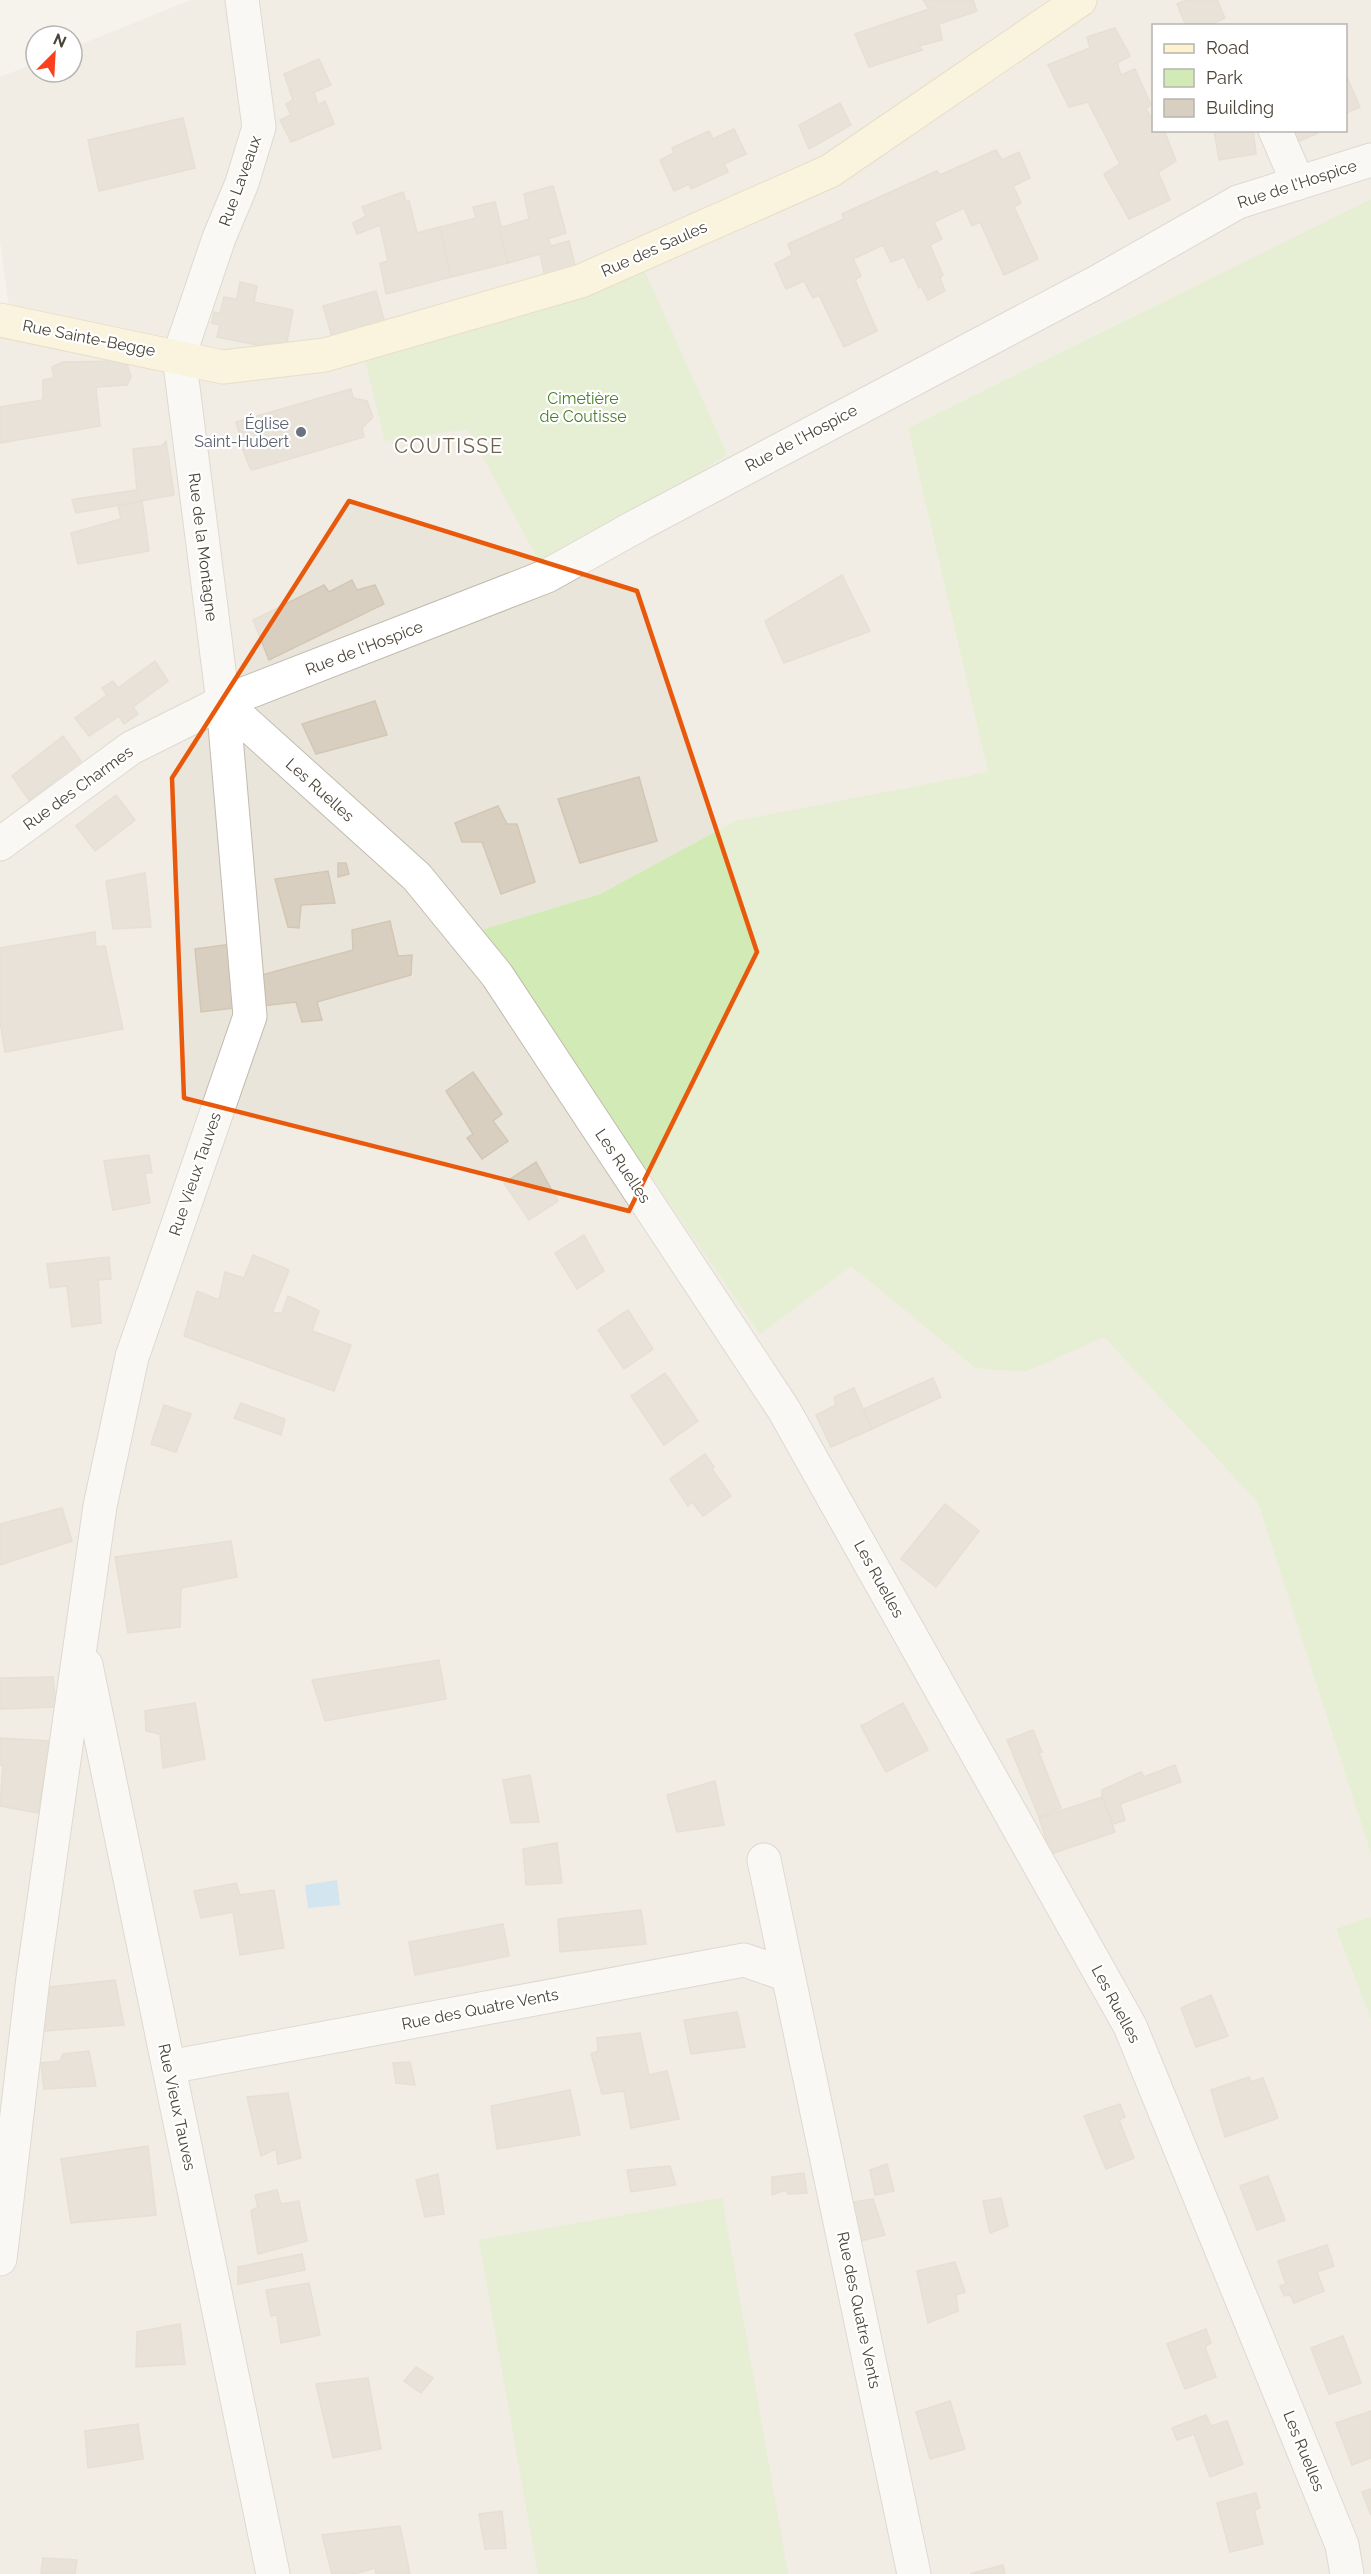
<svg xmlns="http://www.w3.org/2000/svg" width="1371" height="2574" font-family="Raleway,sans-serif">
	<style>
		.residential { fill: #eae5da; fill-rule: evenodd }
		.green { fill: #d2eab5 }
		.water { fill: #a9d4f2 }
		.building { fill: #d8cfc1; stroke: #d3c7b4; stroke-width: 1.5 }
		.lines { fill: none; stroke-linecap: round; stroke-linejoin: round }
		.street-casing { stroke: #c2bbae; stroke-width: 35 }
		.secondary-casing { stroke: #d6c79b; stroke-width: 35 }
		.street { stroke: #fff; stroke-width: 33 }
		.secondary { stroke: #fff3cd; stroke-width: 33 }
		.marked { fill: none; stroke: #e8590c; stroke-width: 4.5; stroke-linejoin: round }
		.worship-dot { fill: #6b7280; stroke: #fff; stroke-width: 2 }
		.labels { text-anchor: middle; dominant-baseline: central; stroke-width: 4.5; stroke-linejoin: round; paint-order: stroke }
		.street-label { font-size: 16px; fill: #4b4439; stroke: #fff }
		.park-label { font-size: 16px; fill: #4a7f2a; stroke: #fff }
		.worship-label { font-size: 16px; fill: #5b616d; stroke: #fff; text-anchor: end }
		.quarter-label { font-size: 20px; letter-spacing: 1.5px; fill: #6e6250; stroke: #fff }
	</style>
	<rect width="100%" height="100%" fill="#f6f3ec"/>
	<!-- residential -->
	<path class="residential" d="M 191,0 L 1371,0 L 1371,199 L 908,428 L 988,772 L 735,821 L 600,894 L 482,930 L 760,1333 L 851,1266 L 975,1368 L 1025,1372 L 1103,1336 L 1258,1503 L 1371,1854 L 1371,1917 L 1336,1930 L 1371,2020 L 1371,2574 L 0,2574 L 0,320 L 11,322 L 0,241 L 0,77 L 36,63 L 36,72 L 72,72 L 72,48 ZM 1154,26 L 1346,26 L 1346,130 L 1154,130 Z"/>
	<!-- green -->
	<g class="green">
		<path d="M 1371,199 L 1371,1854 L 1258,1503 L 1104,1337 L 1025,1372 L 975,1368 L 851,1266 L 760,1334 L 481,930 L 600,894 L 735,821 L 988,772 L 908,428 Z"/>
		<path d="M 644,270 L 727,454 L 547,576 L 468,429 L 385,441 L 364,356 Z"/>
		<path d="M 1371,1917 L 1371,2020 L 1336,1929 Z"/>
		<path d="M 722,2198 L 788,2574 L 538,2574 L 479,2240 Z"/>
	</g>
	<!-- water -->
	<path class="water" d="M 337,1880 L 340,1905 L 308,1908 L 305,1885 Z"/>
	<!-- building -->
	<g class="building">
		<path d="M 923,0 L 973,0 L 977,11 L 939,24 L 942,40 L 919,46 L 922,50 L 869,67 L 855,34 L 929,9 Z"/>
		<path d="M 1186,0 L 1217,0 L 1225,18 L 1207,26 L 1186,26 L 1177,4 Z"/>
		<path d="M 1115,28 L 1130,56 L 1117,63 L 1121,75 L 1135,69 L 1151,105 L 1146,109 L 1154,122 L 1154,130 L 1164,130 L 1176,161 L 1158,172 L 1170,200 L 1129,219 L 1104,174 L 1120,164 L 1088,102 L 1069,107 L 1048,65 L 1090,48 L 1087,37 Z"/>
		<path d="M 319,59 L 331,85 L 314,92 L 318,105 L 325,101 L 334,124 L 291,142 L 280,120 L 291,115 L 286,104 L 293,100 L 284,74 Z"/>
		<path d="M 1346,75 L 1360,107 L 1346,113 Z"/>
		<path d="M 840,103 L 851,125 L 809,149 L 799,125 Z"/>
		<path d="M 183,118 L 195,168 L 99,191 L 88,140 Z"/>
		<path d="M 734,129 L 746,154 L 724,164 L 728,172 L 691,189 L 689,184 L 674,191 L 660,160 L 674,153 L 672,148 L 709,131 L 713,139 Z"/>
		<path d="M 1214,130 L 1253,130 L 1256,154 L 1219,160 Z"/>
		<path d="M 1286,130 L 1317,130 L 1318,133 L 1292,144 Z"/>
		<path d="M 996,150 L 1002,160 L 1019,152 L 1030,178 L 1013,186 L 1021,203 L 1014,207 L 1038,259 L 1004,275 L 980,222 L 972,226 L 964,208 L 934,222 L 942,239 L 930,245 L 943,275 L 940,278 L 945,291 L 928,300 L 921,286 L 919,288 L 904,257 L 891,262 L 883,245 L 853,259 L 861,276 L 855,280 L 877,331 L 844,347 L 819,295 L 813,298 L 804,281 L 786,289 L 775,264 L 792,255 L 788,244 L 844,219 L 842,214 L 937,171 L 940,175 Z"/>
		<path d="M 553,186 L 566,233 L 548,239 L 551,246 L 569,241 L 575,266 L 545,277 L 540,254 L 508,263 L 499,228 L 529,219 L 524,194 Z"/>
		<path d="M 403,192 L 406,202 L 409,201 L 417,233 L 440,227 L 451,277 L 386,294 L 380,263 L 388,261 L 380,225 L 357,234 L 353,223 L 366,216 L 362,207 Z"/>
		<path d="M 495,202 L 501,226 L 499,228 L 508,263 L 451,277 L 440,227 L 476,218 L 473,207 Z"/>
		<path d="M 240,282 L 257,286 L 254,302 L 293,310 L 286,347 L 267,343 L 267,347 L 217,337 L 220,325 L 212,323 L 214,312 L 220,313 L 224,297 L 237,299 Z"/>
		<path d="M 376,291 L 386,327 L 332,337 L 323,306 Z"/>
		<path d="M 126,361 L 131,377 L 127,385 L 97,387 L 96,389 L 100,426 L 0,443 L 0,407 L 43,400 L 43,380 L 54,378 L 52,367 L 63,362 Z"/>
		<path d="M 351,389 L 353,398 L 367,401 L 373,417 L 362,428 L 364,437 L 252,470 L 250,468 L 238,437 L 240,436 L 236,422 Z"/>
		<path d="M 166,441 L 174,495 L 76,513 L 72,500 L 75,499 L 137,490 L 133,449 L 162,446 Z"/>
		<path d="M 142,501 L 149,551 L 78,564 L 71,533 L 121,519 L 118,507 Z"/>
		<path d="M 842,575 L 870,631 L 784,663 L 765,621 Z"/>
		<path d="M 352,580 L 357,590 L 375,585 L 384,604 L 269,660 L 253,620 L 324,585 L 329,592 Z"/>
		<path d="M 155,661 L 168,681 L 133,707 L 138,714 L 124,724 L 119,716 L 89,736 L 75,718 L 107,695 L 102,688 L 113,681 L 118,688 Z"/>
		<path d="M 375,701 L 387,735 L 316,754 L 302,724 Z"/>
		<path d="M 63,736 L 81,761 L 29,800 L 12,776 Z"/>
		<path d="M 639,777 L 657,841 L 580,863 L 558,799 Z"/>
		<path d="M 116,795 L 135,820 L 95,851 L 76,826 Z"/>
		<path d="M 498,806 L 507,824 L 517,824 L 535,882 L 501,894 L 482,842 L 462,842 L 455,823 Z"/>
		<path d="M 338,863 L 346,863 L 349,874 L 338,877 Z"/>
		<path d="M 328,871 L 335,903 L 301,905 L 299,928 L 288,927 L 275,879 Z"/>
		<path d="M 145,873 L 151,927 L 113,929 L 106,881 Z"/>
		<path d="M 390,921 L 398,956 L 412,955 L 411,975 L 317,1002 L 322,1020 L 302,1022 L 296,1002 L 262,1006 L 258,976 L 353,950 L 352,930 Z"/>
		<path d="M 95,932 L 96,947 L 105,946 L 123,1029 L 5,1052 L 0,1021 L 0,948 Z"/>
		<path d="M 232,944 L 242,1007 L 201,1012 L 195,949 Z"/>
		<path d="M 473,1072 L 502,1114 L 493,1121 L 508,1141 L 482,1159 L 467,1138 L 473,1134 L 446,1091 Z"/>
		<path d="M 149,1155 L 152,1173 L 145,1173 L 150,1203 L 113,1210 L 104,1161 Z"/>
		<path d="M 536,1162 L 558,1201 L 529,1220 L 504,1183 Z"/>
		<path d="M 584,1235 L 604,1271 L 577,1289 L 555,1253 Z"/>
		<path d="M 253,1255 L 289,1270 L 272,1313 L 282,1313 L 288,1296 L 319,1311 L 312,1331 L 351,1345 L 334,1391 L 184,1336 L 197,1291 L 219,1300 L 225,1272 L 244,1278 Z"/>
		<path d="M 109,1257 L 111,1279 L 98,1280 L 101,1323 L 72,1327 L 67,1286 L 50,1288 L 47,1264 Z"/>
		<path d="M 628,1310 L 653,1349 L 624,1369 L 598,1330 Z"/>
		<path d="M 665,1373 L 698,1421 L 664,1445 L 631,1396 Z"/>
		<path d="M 933,1378 L 941,1397 L 872,1429 L 864,1409 Z"/>
		<path d="M 854,1388 L 872,1429 L 831,1447 L 816,1415 L 836,1405 L 834,1397 Z"/>
		<path d="M 241,1403 L 285,1419 L 281,1435 L 234,1418 Z"/>
		<path d="M 164,1405 L 191,1414 L 176,1452 L 151,1444 Z"/>
		<path d="M 705,1454 L 714,1467 L 712,1469 L 731,1496 L 703,1516 L 692,1502 L 688,1506 L 670,1479 Z"/>
		<path d="M 945,1504 L 979,1531 L 936,1587 L 901,1559 Z"/>
		<path d="M 62,1508 L 72,1541 L 0,1565 L 0,1524 Z"/>
		<path d="M 231,1541 L 237,1577 L 181,1588 L 180,1627 L 128,1633 L 115,1557 Z"/>
		<path d="M 439,1660 L 446,1699 L 325,1721 L 312,1680 Z"/>
		<path d="M 53,1677 L 56,1707 L 0,1709 L 0,1678 Z"/>
		<path d="M 195,1703 L 205,1759 L 163,1768 L 160,1734 L 146,1731 L 145,1711 Z"/>
		<path d="M 903,1703 L 928,1750 L 886,1772 L 861,1726 Z"/>
		<path d="M 1033,1730 L 1042,1752 L 1039,1753 L 1061,1808 L 1039,1817 L 1007,1740 Z"/>
		<path d="M 0,1738 L 50,1741 L 38,1813 L 0,1806 L 3,1765 L 0,1765 Z"/>
		<path d="M 1175,1765 L 1181,1782 L 1120,1804 L 1125,1820 L 1114,1824 L 1102,1797 L 1102,1790 L 1141,1772 L 1144,1777 Z"/>
		<path d="M 530,1775 L 539,1822 L 511,1823 L 503,1780 Z"/>
		<path d="M 715,1781 L 724,1825 L 677,1832 L 667,1795 Z"/>
		<path d="M 1102,1797 L 1115,1832 L 1051,1854 L 1039,1818 Z"/>
		<path d="M 557,1843 L 562,1883 L 526,1885 L 523,1849 Z"/>
		<path d="M 236,1883 L 240,1895 L 274,1890 L 284,1948 L 240,1955 L 233,1912 L 201,1918 L 194,1891 Z"/>
		<path d="M 641,1910 L 646,1944 L 560,1952 L 558,1919 Z"/>
		<path d="M 503,1924 L 509,1956 L 415,1975 L 409,1942 Z"/>
		<path d="M 115,1980 L 124,2025 L 45,2031 L 40,1988 Z"/>
		<path d="M 1211,1995 L 1228,2036 L 1196,2047 L 1181,2008 Z"/>
		<path d="M 737,2012 L 745,2047 L 691,2054 L 684,2020 Z"/>
		<path d="M 640,2033 L 649,2075 L 667,2071 L 679,2119 L 631,2128 L 624,2091 L 602,2094 L 591,2054 L 598,2051 L 597,2038 Z"/>
		<path d="M 89,2051 L 96,2086 L 44,2089 L 41,2063 L 60,2061 L 63,2054 Z"/>
		<path d="M 410,2062 L 415,2085 L 396,2083 L 393,2063 Z"/>
		<path d="M 1249,2077 L 1251,2082 L 1263,2078 L 1278,2118 L 1225,2137 L 1211,2090 Z"/>
		<path d="M 570,2090 L 580,2135 L 497,2149 L 491,2106 Z"/>
		<path d="M 288,2093 L 301,2158 L 278,2164 L 276,2149 L 261,2156 L 247,2097 Z"/>
		<path d="M 1120,2104 L 1125,2117 L 1119,2120 L 1134,2158 L 1106,2169 L 1084,2116 Z"/>
		<path d="M 148,2146 L 156,2215 L 71,2223 L 61,2159 Z"/>
		<path d="M 887,2164 L 894,2191 L 875,2195 L 870,2170 Z"/>
		<path d="M 670,2166 L 676,2185 L 631,2192 L 627,2170 Z"/>
		<path d="M 804,2173 L 807,2193 L 788,2194 L 786,2190 L 772,2195 L 772,2177 Z"/>
		<path d="M 438,2174 L 444,2214 L 425,2217 L 416,2180 Z"/>
		<path d="M 1268,2176 L 1285,2220 L 1257,2230 L 1240,2186 Z"/>
		<path d="M 277,2190 L 281,2204 L 299,2201 L 307,2241 L 258,2254 L 251,2211 L 258,2207 L 255,2195 Z"/>
		<path d="M 1001,2198 L 1008,2226 L 990,2233 L 983,2201 Z"/>
		<path d="M 873,2199 L 885,2235 L 856,2242 L 846,2203 Z"/>
		<path d="M 1327,2245 L 1334,2266 L 1317,2272 L 1324,2291 L 1294,2303 L 1290,2295 L 1284,2296 L 1280,2286 L 1286,2284 L 1278,2261 Z"/>
		<path d="M 302,2254 L 305,2270 L 238,2284 L 238,2267 Z"/>
		<path d="M 955,2262 L 965,2292 L 956,2295 L 958,2311 L 928,2323 L 917,2271 Z"/>
		<path d="M 309,2283 L 320,2335 L 281,2343 L 277,2315 L 271,2316 L 266,2290 Z"/>
		<path d="M 180,2324 L 185,2364 L 136,2367 L 137,2332 Z"/>
		<path d="M 1206,2329 L 1211,2343 L 1205,2347 L 1216,2377 L 1185,2389 L 1167,2344 Z"/>
		<path d="M 1343,2336 L 1361,2383 L 1329,2394 L 1311,2348 Z"/>
		<path d="M 416,2367 L 433,2378 L 421,2393 L 404,2381 Z"/>
		<path d="M 368,2378 L 381,2449 L 333,2458 L 316,2384 Z"/>
		<path d="M 950,2401 L 965,2449 L 930,2459 L 916,2412 Z"/>
		<path d="M 1371,2411 L 1371,2458 L 1352,2465 L 1336,2423 Z"/>
		<path d="M 1206,2415 L 1211,2426 L 1227,2421 L 1243,2464 L 1210,2477 L 1194,2434 L 1177,2440 L 1172,2428 Z"/>
		<path d="M 138,2424 L 143,2459 L 88,2468 L 85,2431 Z"/>
		<path d="M 1371,2489 L 1371,2515 L 1362,2492 Z"/>
		<path d="M 1256,2493 L 1260,2508 L 1254,2510 L 1263,2544 L 1230,2552 L 1217,2503 Z"/>
		<path d="M 502,2511 L 506,2548 L 485,2549 L 479,2514 Z"/>
		<path d="M 400,2526 L 410,2574 L 376,2574 L 375,2568 L 354,2574 L 332,2574 L 322,2535 Z"/>
		<path d="M 43,2558 L 77,2560 L 75,2574 L 41,2574 Z"/>
		<path d="M 1003,2565 L 1005,2574 L 970,2574 Z"/>
	</g>
	<g class="lines">
		<defs>
			<g id="street">
				<path d="M 1275,130 L 1298,183"/>
				<path d="M 223,702 L 417,877 L 497,975 L 784,1410 L 1130,2026 L 1342,2545 L 1347,2574"/>
				<path d="M 0,844 L 131,748 L 223,702 L 547,576 L 640,524 L 1099,281 L 1238,202 L 1371,160"/>
				<path d="M 86,1665 L 273,2574"/>
				<path d="M 764,1860 L 914,2574"/>
				<path d="M 169,2067 L 744,1960 L 788,1975"/>
				<path d="M 0,2259 L 33,1978 L 100,1506 L 132,1357 L 250,1016 L 223,702 L 179,356 L 219,238 L 242,183 L 259,127 L 242,0"/>
			</g>
			<path id="secondary" d="M 0,320 L 223,367 L 325,355 L 581,281 L 830,171 L 1080,0"/>
		</defs>
		<!-- street casing -->
		<use href="#street" class="street-casing"/>
		<!-- secondary casing -->
		<use href="#secondary" class="secondary-casing"/>
		<!-- street -->
		<use href="#street" class="street"/>
		<!-- secondary -->
		<use href="#secondary" class="secondary"/>
	</g>
	<!-- marked area -->
	<path d="M0 0H1371V2574H0ZM 349,501 L 637,591 L 757,952 L 629,1211 L 184,1098 L 172,778 Z" fill="#f6f3ec" fill-opacity=".55" fill-rule="evenodd"/>
	<path class="marked" d="M 349,501 L 637,591 L 757,952 L 629,1211 L 184,1098 L 172,778 Z"/>
	<!-- markers -->
	<circle class="worship-dot" cx="301" cy="432" r="6"/>
	<g class="labels">
		<!-- street labels -->
		<g class="street-label">
			<text transform="translate(240 181) rotate(-70)">Rue Laveaux</text>
			<text transform="translate(1297 184) rotate(-18)">Rue de l'Hospice</text>
			<text transform="translate(654 249) rotate(-24)">Rue des Saules</text>
			<text transform="translate(89 338) rotate(11)">Rue Sainte-Begge</text>
			<text transform="translate(801 438) rotate(-28)">Rue de l'Hospice</text>
			<text transform="translate(203 547) rotate(83)">Rue de la Montagne</text>
			<text transform="translate(364 648) rotate(-21)">Rue de l'Hospice</text>
			<text transform="translate(78 788) rotate(-36)">Rue des Charmes</text>
			<text transform="translate(320 790) rotate(42)">Les Ruelles</text>
			<text transform="translate(623 1166) rotate(56)">Les Ruelles</text>
			<text transform="translate(195 1174) rotate(-71)">Rue Vieux Tauves</text>
			<text transform="translate(879 1579) rotate(61)">Les Ruelles</text>
			<text transform="translate(1116 2004) rotate(62)">Les Ruelles</text>
			<text transform="translate(480 2009) rotate(-11)">Rue des Quatre Vents</text>
			<text transform="translate(177 2107) rotate(78)">Rue Vieux Tauves</text>
			<text transform="translate(859 2310) rotate(78)">Rue des Quatre Vents</text>
			<text transform="translate(1304 2451) rotate(68)">Les Ruelles</text>
		</g>
		<!-- park labels -->
		<g class="park-label">
			<text x="583" y="398">Cimetière<tspan x="583" dy="18">de Coutisse</tspan></text>
		</g>
		<!-- worship labels -->
		<g class="worship-label">
			<text x="289" y="423">Église<tspan x="289" dy="18">Saint-Hubert</tspan></text>
		</g>
		<!-- quarter labels -->
		<g class="quarter-label">
			<text x="449" y="446">COUTISSE</text>
		</g>
	</g>
	<!-- legend -->
	<rect x="1152" y="24" width="195" height="108" fill="#ffffff" stroke="#b7b4b0" stroke-width="1.5"/>
	<rect x="1164" y="44" width="30" height="9" fill="#fff3cd" stroke="#b7b4b0" stroke-width="1.5"/>
	<text x="1206" y="54" font-size="18" fill="#4b4439">Road</text>
	<rect x="1164" y="69" width="30" height="18" fill="#d2eab5" stroke="#b7b4b0" stroke-width="1.5"/>
	<text x="1206" y="84" font-size="18" fill="#4b4439">Park</text>
	<rect x="1164" y="99" width="30" height="18" fill="#d8cfc1" stroke="#b7b4b0" stroke-width="1.5"/>
	<text x="1206" y="114" font-size="18" fill="#4b4439">Building</text>
	<!-- north arrow -->
	<g transform="translate(54 54) rotate(24)"><circle r="28" fill="#ffffff" stroke="#b7b4b0" stroke-width="1.5"/>
	<path d="M0-4.5L10 22L0 15L-10 22Z" fill="#fc3f1d"/>
	<text y="-9" font-size="16" font-weight="bold" text-anchor="middle" fill="#4b4439">N</text>
	</g>
</svg>
